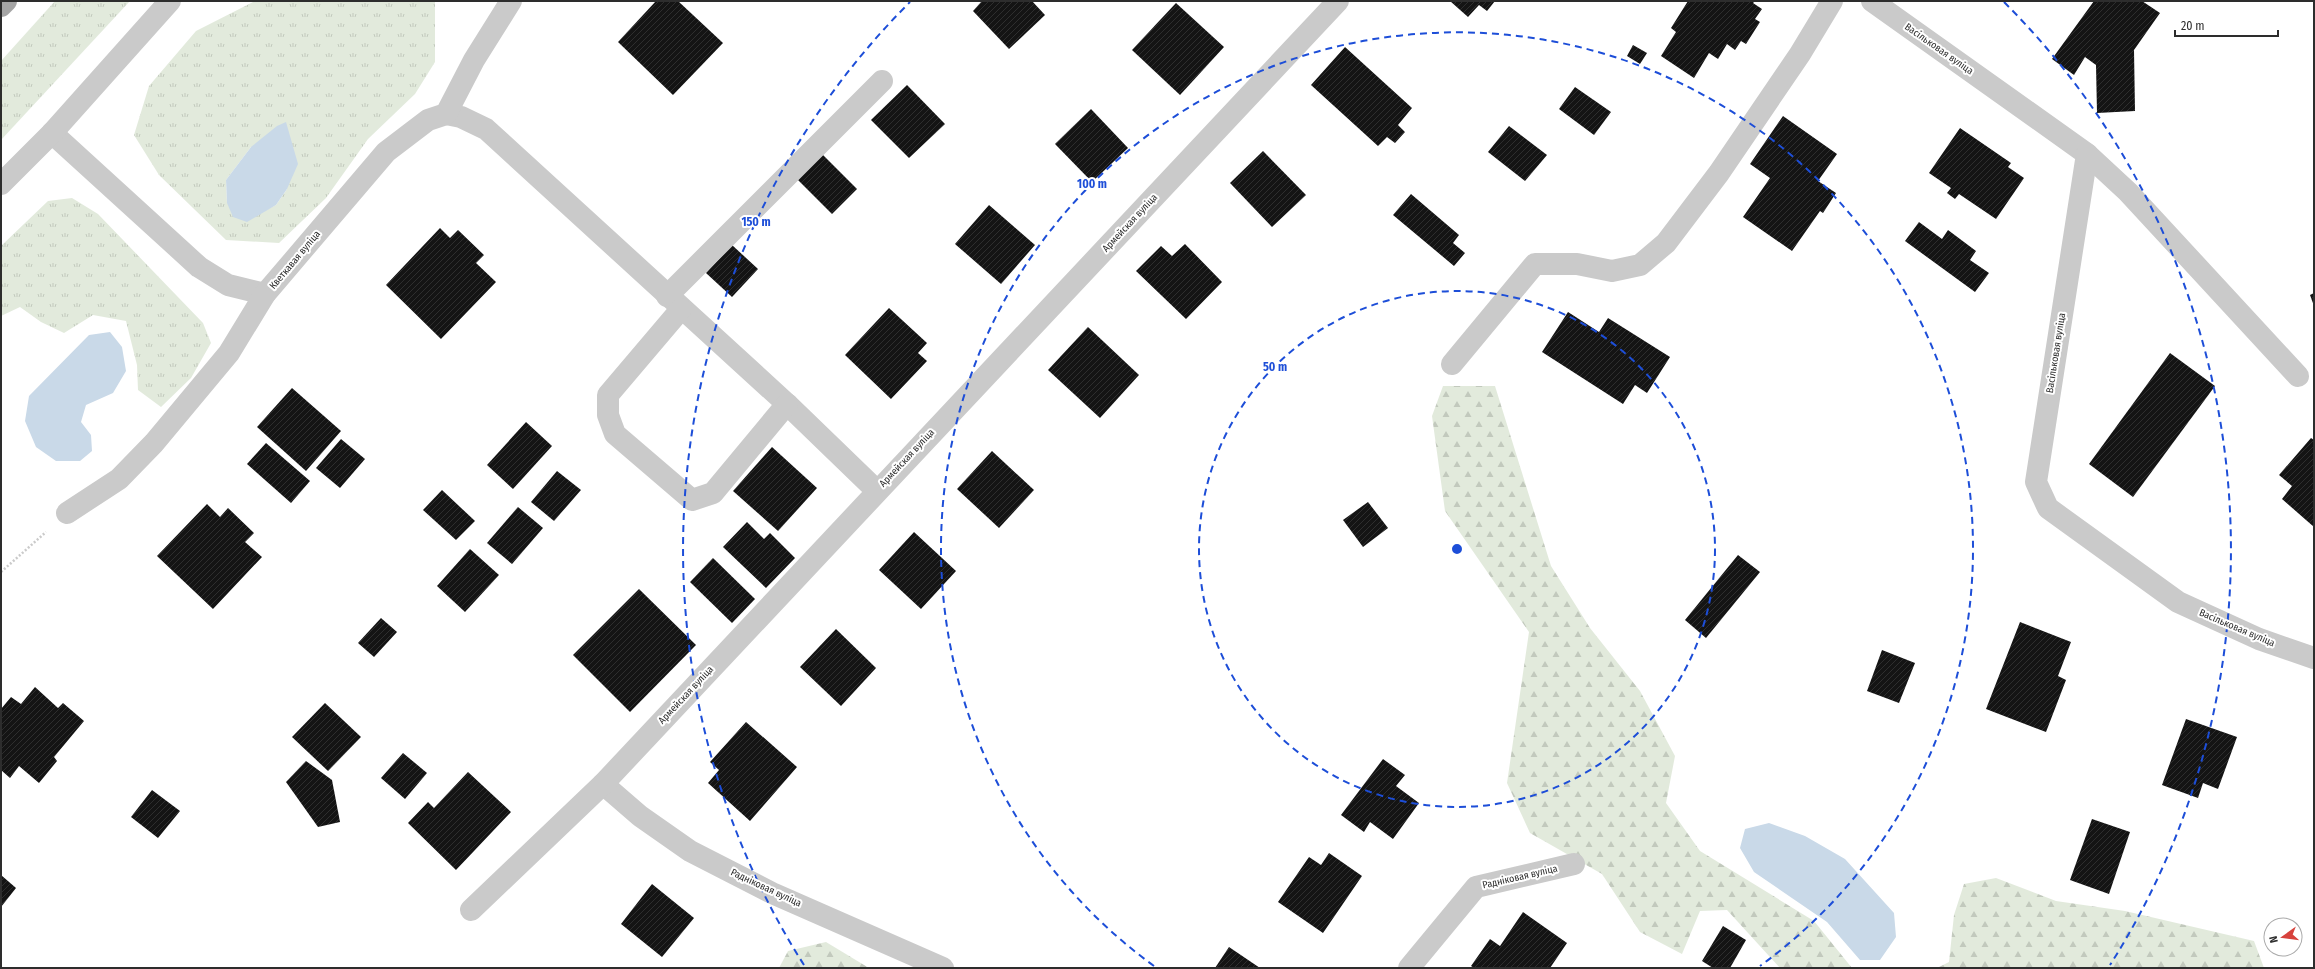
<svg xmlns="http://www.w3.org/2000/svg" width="2315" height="969" font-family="'Fira Sans Condensed',sans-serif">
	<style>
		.grass { fill: url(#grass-tufts); fill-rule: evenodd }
		.forest { fill: url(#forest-firs) }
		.water { fill: #c9d9e8 }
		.building { fill: url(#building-hatch) }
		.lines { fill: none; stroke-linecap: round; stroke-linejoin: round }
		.path { stroke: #cacaca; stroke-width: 2.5; stroke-dasharray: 2 2; stroke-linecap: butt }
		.minor { stroke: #cacaca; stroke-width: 22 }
		.major { stroke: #a5a5a5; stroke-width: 22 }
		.ring { fill: none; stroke: #1d4ed8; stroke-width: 2; stroke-dasharray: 7 5 }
		.labels { text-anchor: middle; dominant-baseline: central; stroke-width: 4; stroke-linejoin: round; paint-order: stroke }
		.street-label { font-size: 10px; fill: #2d2d2d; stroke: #fff }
		.centre { fill: #1d4ed8; stroke: #fff; stroke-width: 2 }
		.ring-label { font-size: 12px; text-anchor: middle; font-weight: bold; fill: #1d4ed8; stroke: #fff; stroke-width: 4; stroke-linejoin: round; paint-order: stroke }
	</style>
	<defs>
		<pattern id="grass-tufts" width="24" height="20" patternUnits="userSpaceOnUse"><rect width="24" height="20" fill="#e2eadc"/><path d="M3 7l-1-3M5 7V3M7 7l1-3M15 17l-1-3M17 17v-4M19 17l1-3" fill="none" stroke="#c2c9bd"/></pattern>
		<pattern id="forest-firs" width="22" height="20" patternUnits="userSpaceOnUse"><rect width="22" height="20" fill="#e2eadc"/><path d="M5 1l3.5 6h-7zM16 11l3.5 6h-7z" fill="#c2c9bd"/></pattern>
		<pattern id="building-hatch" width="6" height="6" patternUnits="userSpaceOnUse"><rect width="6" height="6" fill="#141414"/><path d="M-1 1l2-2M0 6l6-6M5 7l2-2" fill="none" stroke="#2e2e2e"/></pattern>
	</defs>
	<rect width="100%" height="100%" fill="#fff"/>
	<!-- grass -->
	<g class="grass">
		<path d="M 55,1 L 130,1 L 1,140 L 1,61 Z"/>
		<path d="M 255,1 L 435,1 L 435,62 L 415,94 L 368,139 L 326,198 L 279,243 L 226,240 L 159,175 L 134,135 L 149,86 L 196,31 ZM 251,147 L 287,189 L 276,205 L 262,212 L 227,203 L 226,180 Z"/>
		<path d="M 72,198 L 98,214 L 203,323 L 211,343 L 191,378 L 161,407 L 138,390 L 137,365 L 126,321 L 93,315 L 64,333 L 41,322 L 20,307 L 1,316 L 1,246 L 48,201 Z"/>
	</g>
	<!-- forest -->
	<g class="forest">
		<path d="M 1443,386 L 1495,386 L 1551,566 L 1590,628 L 1640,691 L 1675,756 L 1666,803 L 1700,851 L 1814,921 L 1852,968 L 1780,968 L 1727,910 L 1700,911 L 1682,954 L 1640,932 L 1602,874 L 1530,833 L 1507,783 L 1529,632 L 1445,511 L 1432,416 Z"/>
		<path d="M 1996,878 L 2056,901 L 2125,911 L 2254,941 L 2264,968 L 1937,968 L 1949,962 L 1954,915 L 1964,884 Z"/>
		<path d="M 826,942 L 869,968 L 779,968 L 788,951 Z"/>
	</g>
	<!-- water -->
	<g class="water">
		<path d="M 286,122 L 298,164 L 287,189 L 276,205 L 247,222 L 233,217 L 227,203 L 226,180 L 251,147 L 277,126 Z"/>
		<path d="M 110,332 L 122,347 L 126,371 L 113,393 L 86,405 L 81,422 L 91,435 L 92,451 L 80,461 L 56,461 L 36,447 L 25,421 L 29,396 L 89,335 Z"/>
		<path d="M 1769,823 L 1805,836 L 1845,859 L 1894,913 L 1896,937 L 1880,960 L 1860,960 L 1827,922 L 1754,872 L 1740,848 L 1745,829 Z"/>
	</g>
	<!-- building -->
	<g class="building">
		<path d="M 656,1 L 678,1 L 723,43 L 673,95 L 618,42 Z"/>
		<path d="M 982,1 L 1032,1 L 1045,15 L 1009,49 L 973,11 Z"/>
		<path d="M 1450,1 L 1495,1 L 1487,11 L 1479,5 L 1468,17 Z"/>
		<path d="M 1688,1 L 1755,1 L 1753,3 L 1762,9 L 1755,19 L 1760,22 L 1746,44 L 1741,41 L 1735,50 L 1727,44 L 1718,59 L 1709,53 L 1694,78 L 1661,56 L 1676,32 L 1671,28 Z"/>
		<path d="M 2094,1 L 2142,1 L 2160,13 L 2134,50 L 2135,111 L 2097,113 L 2096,65 L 2085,57 L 2074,75 L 2052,59 Z"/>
		<path d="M 1176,3 L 1224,47 L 1180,95 L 1132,50 Z"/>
		<path d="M 1633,45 L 1647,53 L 1640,64 L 1627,56 Z"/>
		<path d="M 1345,47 L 1412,108 L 1398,125 L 1405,132 L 1395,143 L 1387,137 L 1378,146 L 1311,85 Z"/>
		<path d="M 907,85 L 945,124 L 909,158 L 871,120 Z"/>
		<path d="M 1575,87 L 1611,112 L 1594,135 L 1559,109 Z"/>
		<path d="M 1091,109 L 1128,148 L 1092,182 L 1055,144 Z"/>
		<path d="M 1783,116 L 1837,154 L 1818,181 L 1836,193 L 1823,213 L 1820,211 L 1792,251 L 1743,217 L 1770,178 L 1750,164 Z"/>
		<path d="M 1509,126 L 1547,155 L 1525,181 L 1488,152 Z"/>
		<path d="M 1960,128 L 2011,163 L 2008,167 L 2024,178 L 1996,219 L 1959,194 L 1955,199 L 1947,193 L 1951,188 L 1929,173 Z"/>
		<path d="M 1263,151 L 1306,195 L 1272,227 L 1230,183 Z"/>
		<path d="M 822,154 L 857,189 L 832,214 L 797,179 Z"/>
		<path d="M 1411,194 L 1459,235 L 1453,243 L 1465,253 L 1454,266 L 1393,215 Z"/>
		<path d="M 989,205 L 1035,245 L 1001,284 L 955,244 Z"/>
		<path d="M 1919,222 L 1942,239 L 1948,230 L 1976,251 L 1970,260 L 1989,273 L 1975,292 L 1905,241 Z"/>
		<path d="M 440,228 L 450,238 L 458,230 L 484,255 L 476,263 L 496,282 L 441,339 L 386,285 Z"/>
		<path d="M 1185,244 L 1222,282 L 1186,319 L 1136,271 L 1161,246 L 1172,256 Z"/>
		<path d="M 732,245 L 758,269 L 732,297 L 706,273 Z"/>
		<path d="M 2314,293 L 2314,306 L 2310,295 Z"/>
		<path d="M 889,308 L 927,343 L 918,353 L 927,361 L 891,399 L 845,355 Z"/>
		<path d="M 1568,312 L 1599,332 L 1608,318 L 1670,357 L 1647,393 L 1635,385 L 1623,404 L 1542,352 Z"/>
		<path d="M 1088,327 L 1139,375 L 1100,418 L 1048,370 Z"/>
		<path d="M 2170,353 L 2215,386 L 2133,497 L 2089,464 Z"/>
		<path d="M 292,388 L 341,431 L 306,471 L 257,427 Z"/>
		<path d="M 526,422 L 552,446 L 513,489 L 487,465 Z"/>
		<path d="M 2311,438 L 2314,440 L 2314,527 L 2282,499 L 2292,486 L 2279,475 Z"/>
		<path d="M 341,439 L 365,459 L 340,488 L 316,468 Z"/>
		<path d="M 266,443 L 310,481 L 291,503 L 247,464 Z"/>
		<path d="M 772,447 L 817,488 L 778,531 L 733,491 Z"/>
		<path d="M 992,451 L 1034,490 L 999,528 L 957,489 Z"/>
		<path d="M 557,471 L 581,490 L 554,521 L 531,502 Z"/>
		<path d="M 442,490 L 475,521 L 456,540 L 423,510 Z"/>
		<path d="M 1368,502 L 1388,528 L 1363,547 L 1343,520 Z"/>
		<path d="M 207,504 L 220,517 L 228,508 L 254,533 L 245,542 L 262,557 L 213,609 L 157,556 Z"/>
		<path d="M 518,507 L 543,528 L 512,564 L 487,543 Z"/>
		<path d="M 747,522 L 764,539 L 770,533 L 795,558 L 766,588 L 723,547 Z"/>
		<path d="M 914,532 L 956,571 L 921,609 L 879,570 Z"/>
		<path d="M 470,549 L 499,575 L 465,612 L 437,586 Z"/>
		<path d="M 1738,555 L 1760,572 L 1706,638 L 1685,620 Z"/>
		<path d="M 713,558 L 755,599 L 732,623 L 690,582 Z"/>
		<path d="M 639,589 L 696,645 L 630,712 L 573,655 Z"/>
		<path d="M 381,618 L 397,632 L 374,657 L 358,643 Z"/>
		<path d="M 2020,622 L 2071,642 L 2058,676 L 2066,680 L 2046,732 L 1986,709 Z"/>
		<path d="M 836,629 L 876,668 L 841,706 L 800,667 Z"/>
		<path d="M 1882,650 L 1915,663 L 1899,703 L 1867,691 Z"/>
		<path d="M 35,687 L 58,708 L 63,703 L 84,721 L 54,757 L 57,761 L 39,783 L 19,766 L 10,778 L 1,770 L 1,709 L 11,697 L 21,704 Z"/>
		<path d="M 325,703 L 361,737 L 328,771 L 292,737 Z"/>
		<path d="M 2186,719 L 2237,737 L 2218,789 L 2203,783 L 2198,798 L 2162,785 Z"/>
		<path d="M 746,722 L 797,767 L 750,821 L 708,783 L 719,770 L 710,762 Z"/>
		<path d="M 403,753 L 427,773 L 405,799 L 381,778 Z"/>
		<path d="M 1383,759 L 1405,775 L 1396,786 L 1419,803 L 1393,839 L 1370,822 L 1364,832 L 1341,815 Z"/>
		<path d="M 306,761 L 332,780 L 340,822 L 318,827 L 286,782 Z"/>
		<path d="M 468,772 L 511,812 L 456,870 L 408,823 L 428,802 L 434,808 Z"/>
		<path d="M 152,790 L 180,811 L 158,838 L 131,817 Z"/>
		<path d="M 2092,819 L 2130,832 L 2109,894 L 2070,880 Z"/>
		<path d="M 1329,853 L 1362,876 L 1323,933 L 1278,902 L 1309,857 L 1321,865 Z"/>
		<path d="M 1,875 L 16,888 L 1,907 Z"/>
		<path d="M 652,884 L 694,918 L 662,957 L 621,924 Z"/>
		<path d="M 1523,912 L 1567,943 L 1550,968 L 1474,968 L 1471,966 L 1490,939 L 1500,946 Z"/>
		<path d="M 1723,926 L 1746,940 L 1730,968 L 1713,968 L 1702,961 Z"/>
		<path d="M 1229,947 L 1260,968 L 1215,968 Z"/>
	</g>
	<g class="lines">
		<!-- path -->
		<path class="path" d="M 1,572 L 46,532"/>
		<!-- minor -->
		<g class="minor">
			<path d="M 1872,1 L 2087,154 L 2036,482 L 2048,508 L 2178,602 L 2259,639 L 2314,658"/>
			<path d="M 446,114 L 461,117 L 486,129 L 787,404 L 877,491"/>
			<path d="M 52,133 L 199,267 L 228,285 L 265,294"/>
			<path d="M 2087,154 L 2128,192 L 2298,376"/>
			<path d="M 1,184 L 52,133 L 170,1"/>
			<path d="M 667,296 L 882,81"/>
			<path d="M 681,309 L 608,395 L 608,415 L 615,434 L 692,500 L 713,493 L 787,404"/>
			<path d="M 1452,364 L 1535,264 L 1577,264 L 1612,271 L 1640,265 L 1666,243 L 1719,173 L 1800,54 L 1832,1"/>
			<path d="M 67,513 L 119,479 L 154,443 L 229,353 L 265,294 L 386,152 L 428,120 L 446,114 L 474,60 L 511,1"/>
			<path d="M 603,784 L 640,816 L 690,851 L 772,893 L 943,968"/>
			<path d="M 471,910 L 603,784 L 1338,1"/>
			<path d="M 1409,968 L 1476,887 L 1574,864"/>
		</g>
		<!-- major -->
		<path class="major" d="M 1,6 L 6,1"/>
	</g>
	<!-- distance rings -->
	<g class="ring">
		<circle cx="1457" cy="549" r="258"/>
		<path d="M1154 966A516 516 0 1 1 1760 966"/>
		<path d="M804 965A774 774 0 0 1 910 2M2004 2A774 774 0 0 1 2110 965"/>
	</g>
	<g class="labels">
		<!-- street labels -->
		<g class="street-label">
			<text transform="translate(1939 49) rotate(35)">Васільковая вуліца</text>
			<text transform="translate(1130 223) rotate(-47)">Армейская вуліца</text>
			<text transform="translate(295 260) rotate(-50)">Кветкавая вуліца</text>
			<text transform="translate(2056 353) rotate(-81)">Васільковая вуліца</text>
			<text transform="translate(907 458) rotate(-47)">Армейская вуліца</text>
			<text transform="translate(2237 628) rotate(23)">Васільковая вуліца</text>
			<text transform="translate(686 695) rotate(-47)">Армейская вуліца</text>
			<text transform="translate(1520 877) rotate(-13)">Радніковая вуліца</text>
			<text transform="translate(766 888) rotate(25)">Радніковая вуліца</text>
		</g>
	</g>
	<circle cx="1457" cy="549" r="6" class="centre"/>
	<g class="ring-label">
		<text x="1092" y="188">100 m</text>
		<text x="756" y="226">150 m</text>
		<text x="1275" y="371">50 m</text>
	</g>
	<!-- border -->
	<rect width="2315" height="969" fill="none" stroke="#2d2d2d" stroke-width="4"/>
	<!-- north arrow -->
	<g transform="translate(2283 937) rotate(256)"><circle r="19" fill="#ffffff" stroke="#ababab"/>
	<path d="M0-3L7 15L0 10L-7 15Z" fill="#d7423c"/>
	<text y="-6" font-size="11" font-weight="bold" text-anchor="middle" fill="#2d2d2d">N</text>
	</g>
	<!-- scale -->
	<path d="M2175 30v6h103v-6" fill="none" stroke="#2d2d2d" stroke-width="2"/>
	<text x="2181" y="30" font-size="12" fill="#2d2d2d" stroke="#ffffff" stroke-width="3" paint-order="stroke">20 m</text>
</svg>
